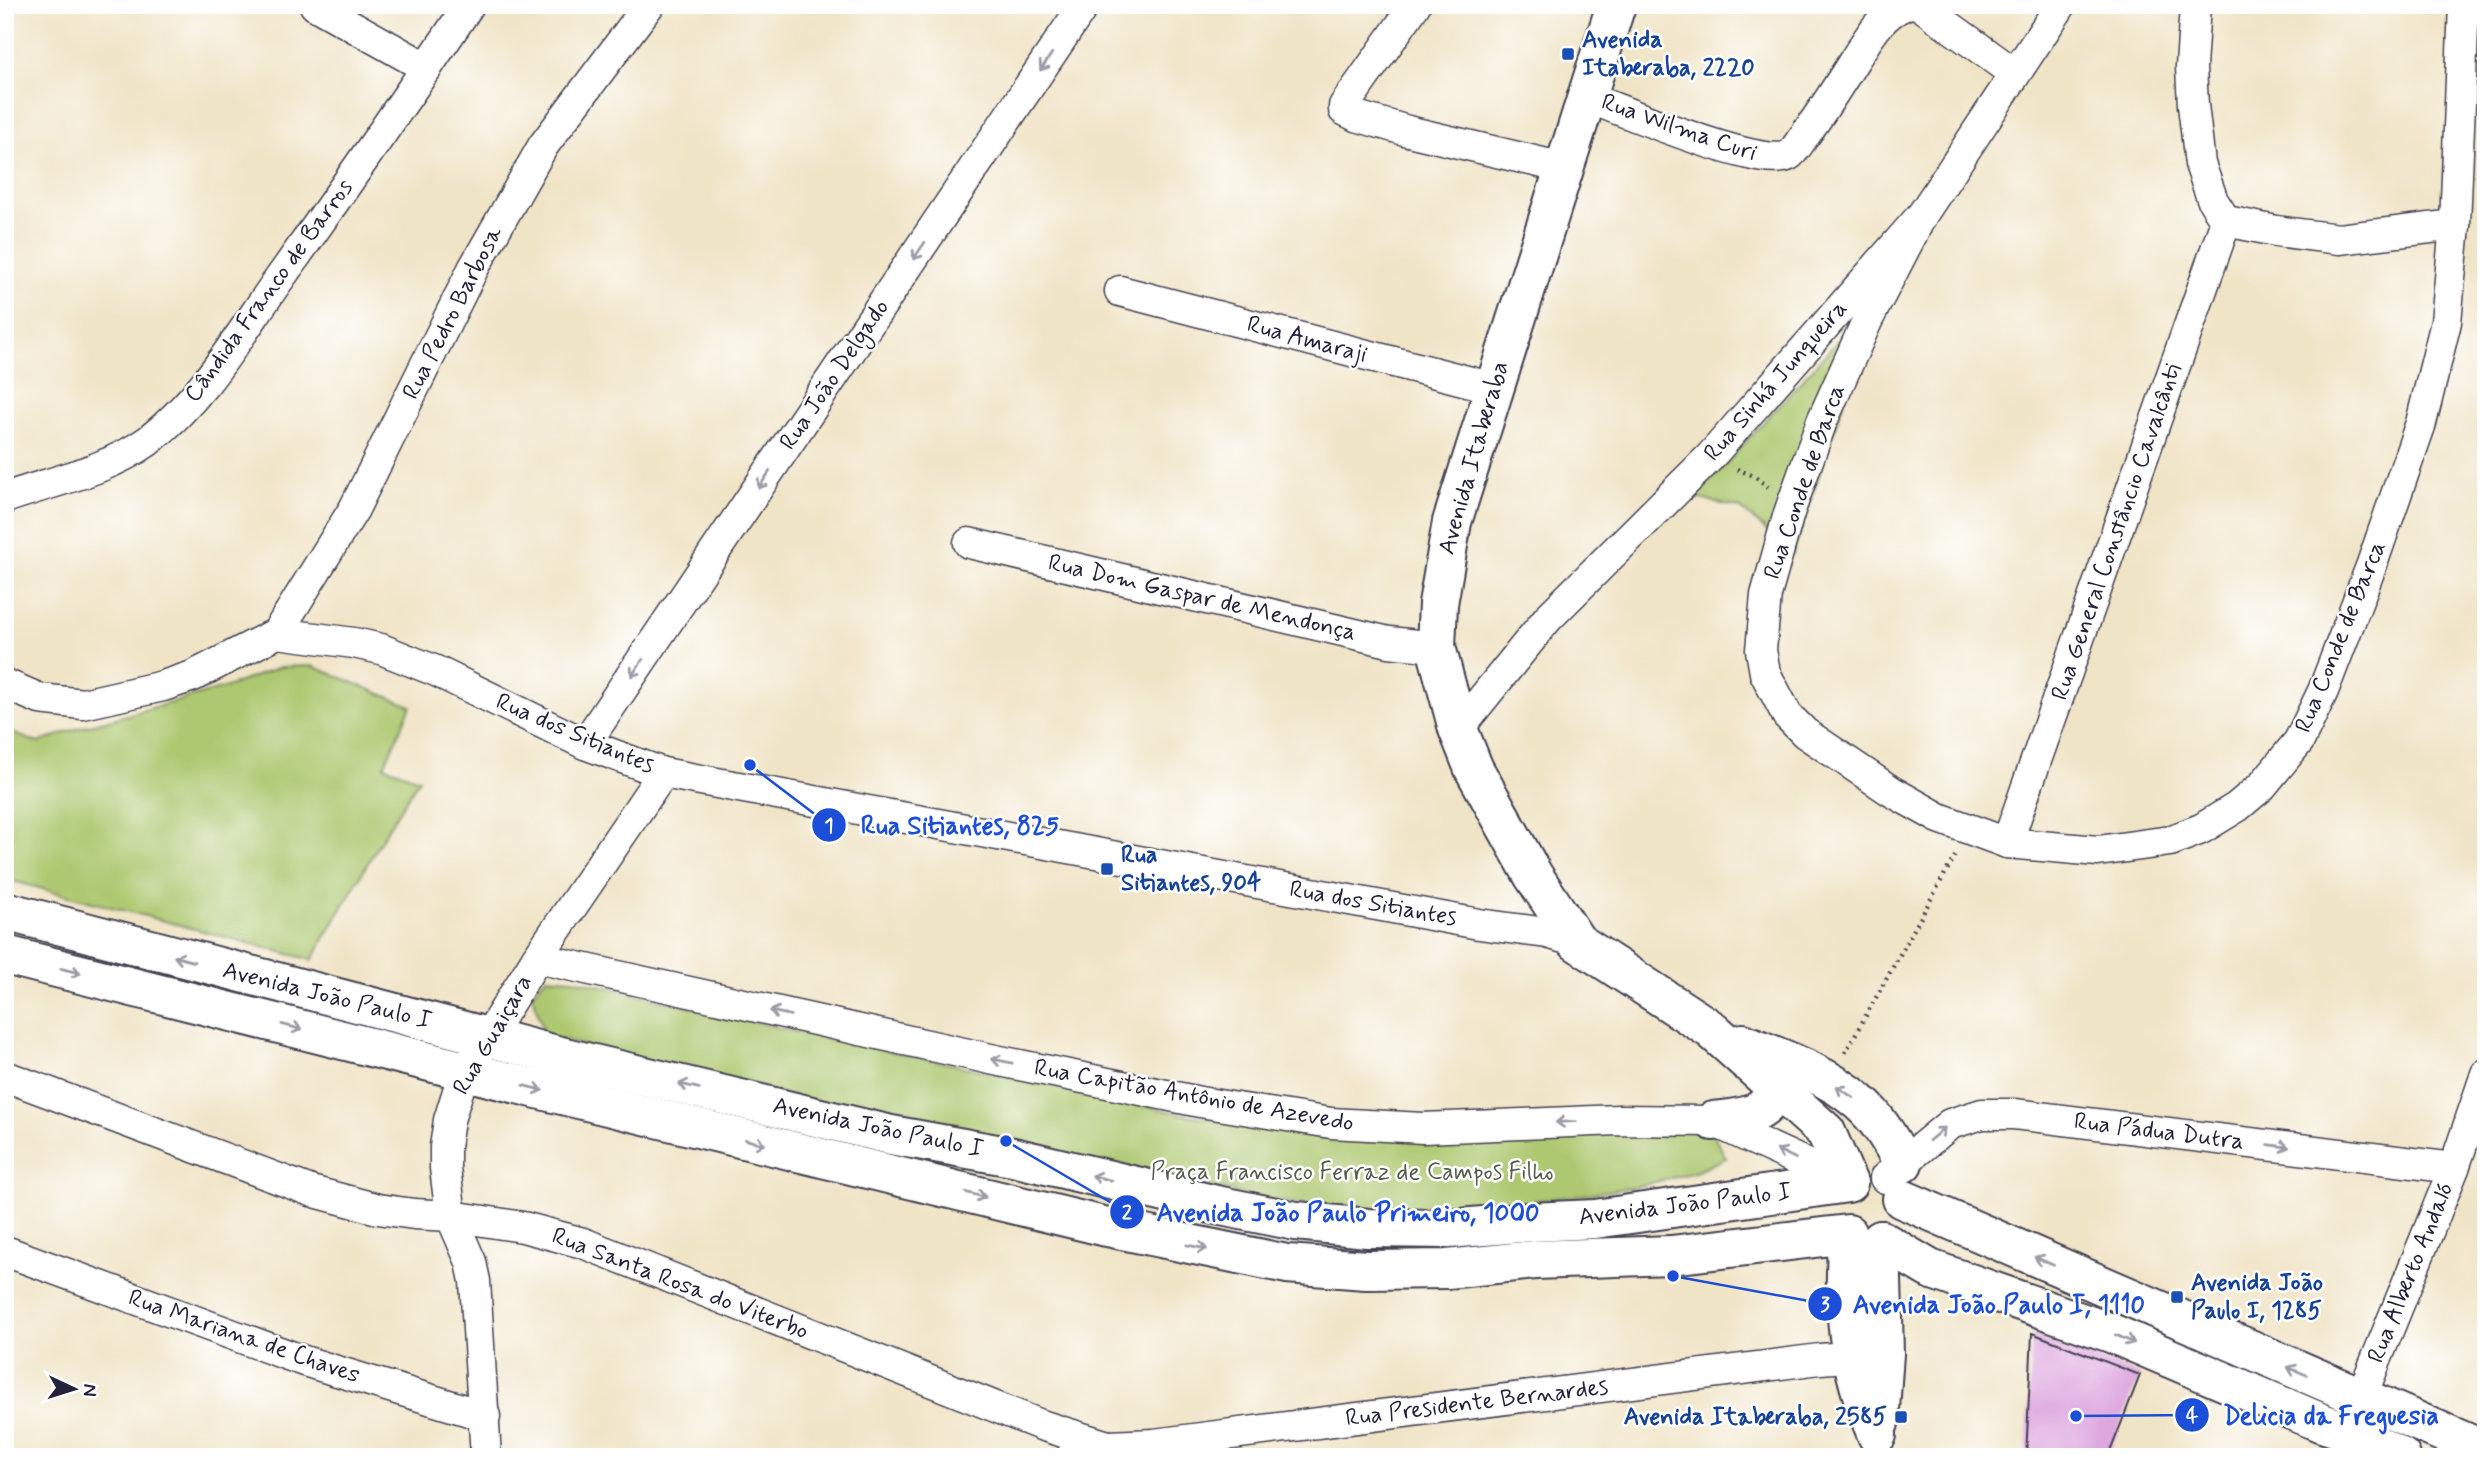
<svg xmlns="http://www.w3.org/2000/svg" width="2491" height="1462" font-family="Mynerve,sans-serif">
	<style>
		.green { fill: #adc86f; stroke: #687555; stroke-width: 2 }
		.building { fill: #dea8df }
		.lines { fill: none; stroke-linecap: round; stroke-linejoin: round }
		.minor-casing { stroke: #413f50; stroke-width: 33 }
		.major-casing { stroke: #413f50; stroke-width: 42 }
		.path { stroke: #413f50; stroke-width: 4.5; stroke-dasharray: 2 5; stroke-linecap: butt }
		.minor { stroke: #fff; stroke-width: 30 }
		.major { stroke: #fff; stroke-width: 38 }
		.oneway { stroke: #9c9ca7 }
		.transit-dot { fill: #1a4fb4; stroke: #fff; stroke-width: 2.5 }
		.labels { text-anchor: middle; dominant-baseline: central; stroke-width: 5; stroke-linejoin: round; paint-order: stroke }
		.transit-label { font-size: 24px; font-weight: bold; fill: #164399; stroke: #fff; text-anchor: start }
		.street-label { font-size: 24px; fill: #22223b; stroke: #fff }
		.park-label { font-size: 24px; fill: #535c4d; stroke: #fff }
		.leader { fill: none; stroke: #1d4ed8; stroke-width: 2.5 }
		.callout-dot { fill: #1d4ed8; stroke: #fff; stroke-width: 2.5 }
		.mark-label { font-size: 21px; text-anchor: middle; font-weight: bold; fill: #fff }
		.callout-label { font-size: 26px; text-anchor: middle; font-weight: bold; fill: #1d4ed8; stroke: #fff; stroke-width: 5; stroke-linejoin: round; paint-order: stroke }
	</style>
	<rect width="100%" height="100%" fill="#fff"/>
	<filter id="ink" filterUnits="userSpaceOnUse"><feTurbulence type="fractalNoise" baseFrequency=".0143" numOctaves="2"/><feDisplacementMap in="SourceGraphic" scale="14" xChannelSelector="R" yChannelSelector="G"/><feConvolveMatrix kernelMatrix="1 2 1 2 8 2 1 2 1" color-interpolation-filters="sRGB"/></filter>
	<filter id="wash" filterUnits="userSpaceOnUse"><feTurbulence type="fractalNoise" baseFrequency=".00686" numOctaves="4" result="noise"/><feDisplacementMap in="SourceGraphic" scale="28" xChannelSelector="R" yChannelSelector="G"/><feGaussianBlur stdDeviation="1.57" result="paint"/><feColorMatrix in="noise" values="0 0 0 0 0 0 0 0 0 0 0 0 0 0 0 0 0 1.4 0 .05"/><feComposite in="paint" operator="in"/></filter>
	<g filter="url(#wash)">
		<rect width="100%" height="100%" fill="#f0e4c6"/>
		<!-- green -->
		<g class="green">
			<path d="M 1879,295 L 1793,554 L 1740,508 L 1695,498 Z"/>
			<path d="M 312,666 L 411,706 L 384,766 L 419,779 L 388,828 L 312,960 L 5,879 L 5,730 L 38,743 L 76,729 L 224,688 L 280,667 Z"/>
			<path d="M 546,977 L 573,979 L 809,1035 L 1048,1084 L 1181,1114 L 1259,1126 L 1710,1128 L 1726,1158 L 1695,1172 L 1634,1187 L 1582,1195 L 1473,1208 L 1425,1211 L 1356,1211 L 1270,1200 L 879,1117 L 545,1036 L 532,994 Z"/>
		</g>
		<g id="blocks">
			<!-- building -->
			<path class="building" d="M 2032,1333 L 2140,1375 L 2108,1457 L 2026,1457 Z"/>
		</g>
	</g>
	<g filter="url(#ink)">
		<use href="#blocks" fill-opacity="0" stroke="#413f50" stroke-width="2"/>
		<g class="lines">
			<defs>
				<g id="minor">
					<path d="M 315,5 L 427,68"/>
					<path d="M 1415,5 L 1344,106 L 1344,110 L 1356,116 L 1408,131 L 1564,168"/>
					<path d="M 1920,5 L 2015,74"/>
					<path d="M 2195,5 L 2191,67 L 2193,105 L 2200,164 L 2213,201 L 2226,221 L 2276,231 L 2339,239 L 2455,225"/>
					<path d="M 1586,97 C 1617,108 1766,172 1789,155 C 1795,151 1800,141 1805,135 C 1823,110 1839,85 1855,59 C 1868,39 1881,14 1905,5"/>
					<path d="M 1922,215 L 1867,321 L 1822,421 L 1789,513 L 1766,595 L 1761,650 L 1765,673 L 1787,715 L 1805,733 L 1891,791 L 1939,818 L 2007,843 L 2098,851 L 2170,841 L 2201,829 L 2237,807 L 2262,786 L 2299,741 L 2323,691 L 2372,564 L 2421,423 L 2446,322 L 2455,225 L 2464,5"/>
					<path d="M 1120,291 L 1494,388"/>
					<path d="M 5,498 C 53,481 106,471 148,441 C 201,400 237,339 275,285 C 341,193 406,99 469,5"/>
					<path d="M 969,543 L 1389,642 L 1436,647"/>
					<path d="M 277,633 L 354,509 L 473,269 L 543,146 L 649,5"/>
					<path d="M 5,684 L 40,699 L 83,704 L 163,686 L 193,676 L 277,633 L 354,643 L 381,649 L 436,671 L 585,744 L 663,773 L 1479,924 L 1547,933 L 1577,942"/>
					<path d="M 1458,729 L 1548,618 L 1710,457 L 1922,215 L 2061,5"/>
					<path d="M 585,744 L 1084,5"/>
					<path d="M 2007,843 L 2226,221"/>
					<path d="M 537,958 L 995,1060 L 1200,1102 L 1331,1123 L 1423,1128 L 1619,1120 L 1713,1121 L 1848,1183"/>
					<path d="M 5,1076 L 311,1191 L 378,1209 L 414,1214 L 451,1216 L 523,1227 L 583,1243 L 1041,1425 L 1108,1446"/>
					<path d="M 1885,1178 L 1950,1124 L 1982,1114 L 2014,1114 L 2454,1168"/>
					<path d="M 5,1251 L 304,1361 L 485,1416"/>
					<path d="M 2353,1417 L 2454,1168 L 2486,1074"/>
					<path d="M 486,1457 L 475,1281 L 471,1262 L 451,1216 L 445,1168 L 445,1147 L 449,1120 L 459,1088 L 479,1051 L 537,958 L 663,773"/>
					<path d="M 1071,1457 L 1108,1446 L 1154,1444 L 1820,1359 L 1872,1355"/>
				</g>
				<g id="major">
					<path d="M 5,911 L 556,1055 L 891,1135 L 1013,1157 L 1216,1205 L 1296,1221 L 1368,1228 L 1448,1229 L 1531,1222 L 1595,1219 L 1848,1183 L 1826,1132 L 1712,1030 L 1577,942 L 1533,875 L 1474,769 L 1458,729 L 1436,647 L 1438,604 L 1452,522 L 1616,5"/>
					<path d="M 5,955 L 529,1087 L 1107,1227 L 1287,1264 L 1366,1270 L 1447,1269 L 1535,1260 L 1671,1255 L 1848,1234 C 1842,1309 1847,1365 1877,1435"/>
					<path d="M 1743,1043 C 1782,1059 1827,1074 1859,1102 C 1878,1118 1891,1141 1903,1163"/>
					<path d="M 1713,1121 C 1738,1118 1778,1116 1771,1082"/>
					<path d="M 1902,1199 L 2486,1451"/>
					<path d="M 1881,1240 L 1930,1269 L 2111,1333 L 2322,1423 L 2347,1431 L 2401,1457"/>
					<path d="M 1879,1423 L 1884,1354 L 1881,1240"/>
				</g>
			</defs>
			<!-- minor casing -->
			<use href="#minor" class="minor-casing"/>
			<!-- major casing -->
			<use href="#major" class="major-casing"/>
			<!-- path -->
			<g class="path">
				<path d="M 1737,469 L 1756,477 L 1768,487"/>
				<path d="M 1845,1053 L 1955,856"/>
			</g>
			<!-- minor -->
			<use href="#minor" class="minor"/>
			<!-- major -->
			<use href="#major" class="major"/>
		</g>
		<!-- one-way arrows -->
		<defs><path id="oneway-shaft" d="M-6 0H5M1.5-3L5.5 0L1.5 3" fill="none" stroke-width="1.6" stroke-linecap="round" stroke-linejoin="round" transform="scale(1.75)"/></defs>
		<g class="oneway">
			<use href="#oneway-shaft" transform="translate(1046 62) rotate(124)"/>
			<use href="#oneway-shaft" transform="translate(919 251) rotate(124)"/>
			<use href="#oneway-shaft" transform="translate(764 480) rotate(124)"/>
			<use href="#oneway-shaft" transform="translate(637 668) rotate(124)"/>
			<use href="#oneway-shaft" transform="translate(184 959) rotate(-166)"/>
			<use href="#oneway-shaft" transform="translate(71 971) rotate(14)"/>
			<use href="#oneway-shaft" transform="translate(780 1013) rotate(-167)"/>
			<use href="#oneway-shaft" transform="translate(292 1027) rotate(14)"/>
			<use href="#oneway-shaft" transform="translate(1002 1061) rotate(-168)"/>
			<use href="#oneway-shaft" transform="translate(689 1086) rotate(-167)"/>
			<use href="#oneway-shaft" transform="translate(533 1088) rotate(14)"/>
			<use href="#oneway-shaft" transform="translate(1845 1092) rotate(-146)"/>
			<use href="#oneway-shaft" transform="translate(1566 1122) rotate(178)"/>
			<use href="#oneway-shaft" transform="translate(1937 1134) rotate(-40)"/>
			<use href="#oneway-shaft" transform="translate(755 1142) rotate(14)"/>
			<use href="#oneway-shaft" transform="translate(2279 1146) rotate(7)"/>
			<use href="#oneway-shaft" transform="translate(1786 1154) rotate(-155)"/>
			<use href="#oneway-shaft" transform="translate(1102 1178) rotate(-166)"/>
			<use href="#oneway-shaft" transform="translate(976 1195) rotate(14)"/>
			<use href="#oneway-shaft" transform="translate(1197 1247) rotate(12)"/>
			<use href="#oneway-shaft" transform="translate(2044 1261) rotate(-156)"/>
			<use href="#oneway-shaft" transform="translate(2125 1339) rotate(23)"/>
			<use href="#oneway-shaft" transform="translate(2297 1371) rotate(-158)"/>
		</g>
	</g>
	<!-- markers -->
	<g class="transit-dot">
		<rect x="1561" y="47" width="14" height="14" rx="3.5"/>
		<rect x="1100" y="862" width="14" height="14" rx="3.5"/>
		<rect x="2170" y="1290" width="14" height="14" rx="3.5"/>
		<rect x="1894" y="1410" width="14" height="14" rx="3.5"/>
	</g>
	<g class="labels">
		<!-- transit labels -->
		<g class="transit-label">
			<text x="1582" y="40">Avenida<tspan x="1582" dy="28">Itaberaba, 2220</tspan></text>
			<text x="1121" y="855">Rua<tspan x="1121" dy="28">Sitiantes, 904</tspan></text>
			<text x="2191" y="1283">Avenida João<tspan x="2191" dy="28">Paulo I, 1285</tspan></text>
			<text x="1887" y="1417" text-anchor="end">Avenida Itaberaba, 2585</text>
		</g>
		<!-- street labels -->
		<g class="street-label">
			<text transform="translate(1679 128) rotate(19)">Rua Wilma Curi</text>
			<text transform="translate(269 291) rotate(-54)">Cândida Franco de Barros</text>
			<text transform="translate(453 313) rotate(-63)">Rua Pedro Barbosa</text>
			<text transform="translate(1307 340) rotate(15)">Rua Amaraji</text>
			<text transform="translate(835 375) rotate(-56)">Rua João Delgado</text>
			<text transform="translate(1776 381) rotate(-49)">Rua Sinhá Junqueira</text>
			<text transform="translate(1474 458) rotate(-74)">Avenida Itaberaba</text>
			<text transform="translate(1805 482) rotate(-71)">Rua Conde de Barca</text>
			<text transform="translate(2117 532) rotate(-71)">Rua General Constâncio Cavalcânti</text>
			<text transform="translate(1202 598) rotate(13)">Rua Dom Gaspar de Mendonça</text>
			<text transform="translate(2341 637) rotate(-68)">Rua Conde de Barca</text>
			<text transform="translate(575 734) rotate(23)">Rua dos Sitiantes</text>
			<text transform="translate(1373 904) rotate(10)">Rua dos Sitiantes</text>
			<text transform="translate(327 996) rotate(14)">Avenida João Paulo I</text>
			<text transform="translate(493 1035) rotate(-60)">Rua Guaiçara</text>
			<text transform="translate(1194 1096) rotate(10)">Rua Capitão Antônio de Azevedo</text>
			<text transform="translate(878 1128) rotate(12)">Avenida João Paulo I</text>
			<text transform="translate(2159 1132) rotate(7)">Rua Pádua Dutra</text>
			<text transform="translate(1685 1205) rotate(-7)">Avenida João Paulo I</text>
			<text transform="translate(2411 1273) rotate(-68)">Rua Alberto Andaló</text>
			<text transform="translate(680 1284) rotate(21)">Rua Santa Rosa do Viterbo</text>
			<text transform="translate(244 1337) rotate(19)">Rua Mariana de Chaves</text>
			<text transform="translate(1477 1403) rotate(-7)">Rua Presidente Bernardes</text>
		</g>
		<!-- park labels -->
		<g class="park-label">
			<text x="1352" y="1172">Praça Francisco Ferraz de Campos Filho</text>
		</g>
	</g>
	<!-- callouts -->
	<path class="leader" d="M750 765L829 825M1006 1141L1127 1212M1673 1276L1825 1304M2076 1416L2192 1415"/>
	<g class="callout-dot">
		<circle cx="750" cy="765" r="7"/>
		<circle cx="1006" cy="1141" r="7"/>
		<circle cx="1673" cy="1276" r="7"/>
		<circle cx="2076" cy="1416" r="7"/>
		<circle cx="829" cy="825" r="18"/>
		<circle cx="1127" cy="1212" r="18"/>
		<circle cx="1825" cy="1304" r="18"/>
		<circle cx="2192" cy="1415" r="18"/>
	</g>
	<g class="mark-label">
		<text x="829" y="832">1</text>
		<text x="1127" y="1219">2</text>
		<text x="1825" y="1311">3</text>
		<text x="2192" y="1422">4</text>
	</g>
	<g class="callout-label">
		<text x="960" y="834">Rua Sitiantes, 825</text>
		<text x="1348" y="1221">Avenida João Paulo Primeiro, 1000</text>
		<text x="1999" y="1313">Avenida João Paulo I, 1110</text>
		<text x="2331" y="1424">Delicia da Freguesia</text>
	</g>
	<!-- margin -->
	<rect width="2491" height="1462" fill="none" stroke="#fff" stroke-width="28"/>
	<!-- north arrow -->
	<g transform="translate(74 1389) rotate(94)" stroke="#ffffff" stroke-width="5" paint-order="stroke">
	<path d="M0-5L12 26L0 18L-12 26Z" fill="#22223b"/>
	<text y="-10" font-size="19" font-weight="bold" text-anchor="middle" fill="#22223b">N</text>
	</g>
</svg>
